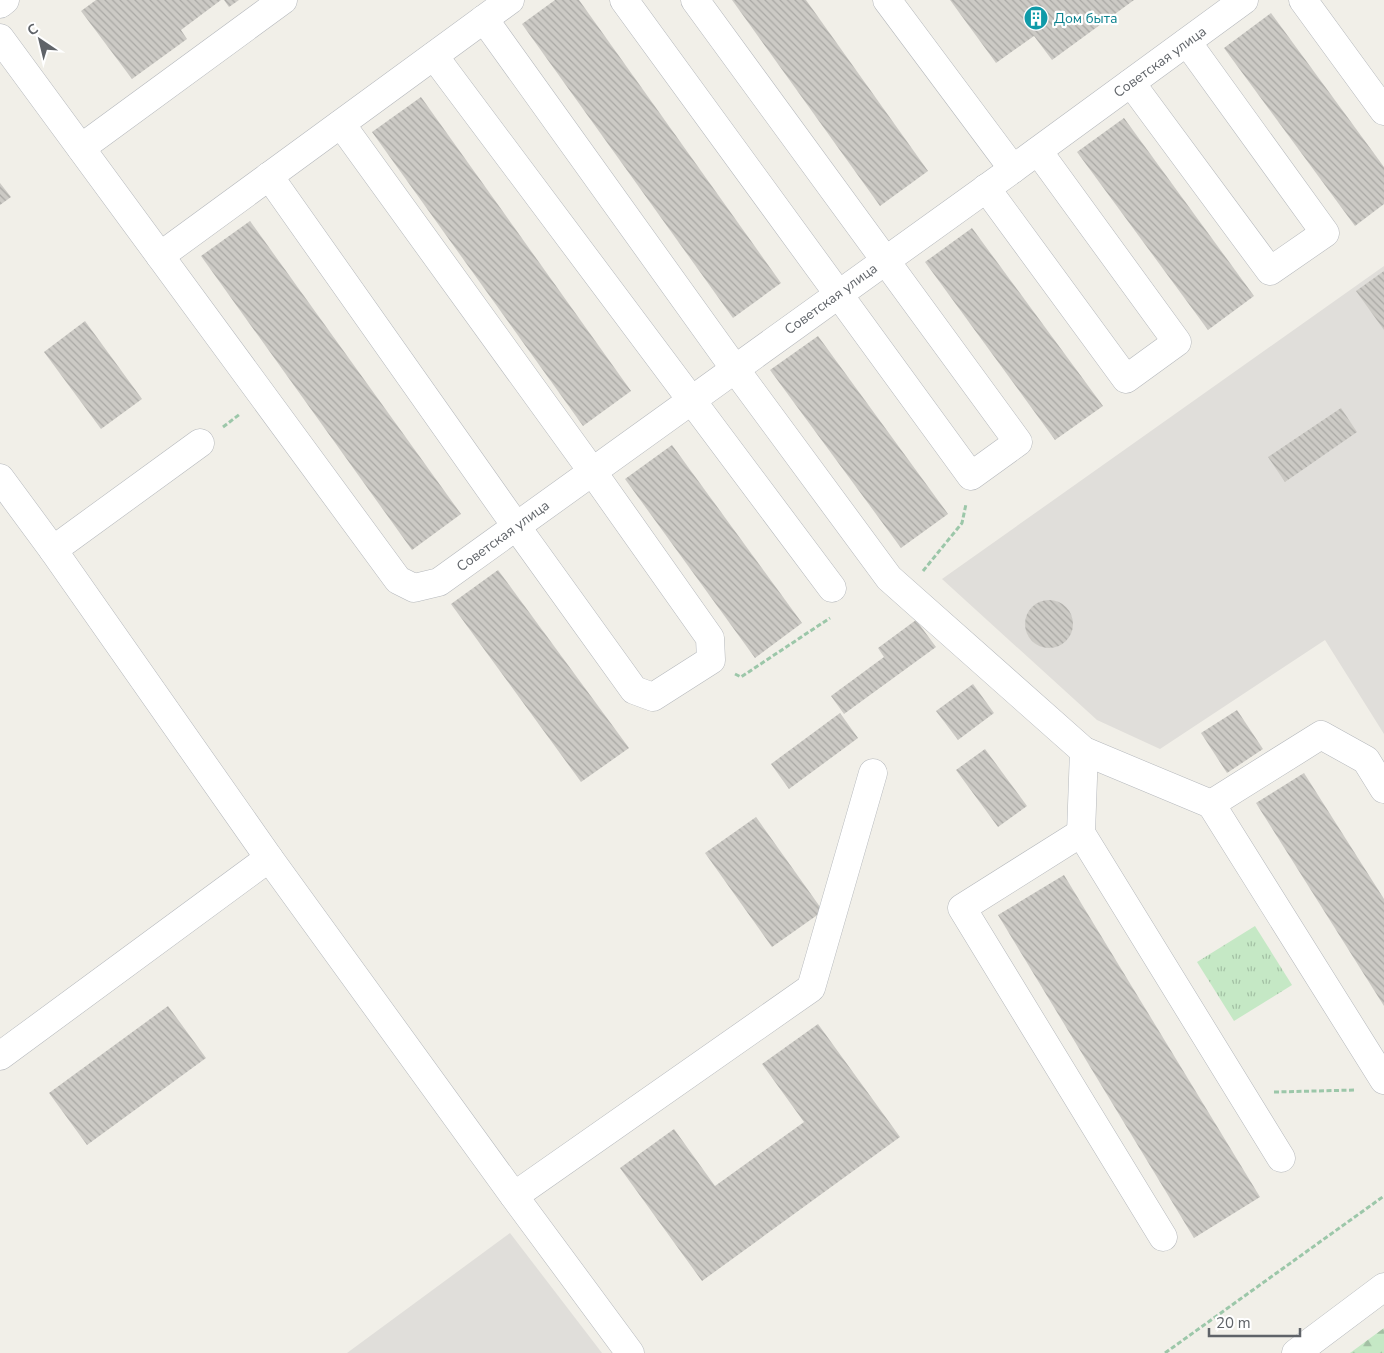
<svg xmlns="http://www.w3.org/2000/svg" width="1384" height="1353" font-family="'Nunito Sans',sans-serif">
	<style>
		.industrial { fill: #e0deda }
		.grass { fill: url(#grass-tufts) }
		.forest { fill: url(#forest-firs) }
		.building { fill: url(#building-back-hatch) }
		.lines { fill: none; stroke-linecap: round; stroke-linejoin: round }
		.minor-casing { stroke: #b5b8bc; stroke-width: 29 }
		.path { stroke: #9cc7a9; stroke-width: 3; stroke-dasharray: 5 2.5; stroke-linecap: butt }
		.minor { stroke: #fff; stroke-width: 28 }
		.labels { text-anchor: middle; dominant-baseline: central; stroke-width: 4.5; stroke-linejoin: round; paint-order: stroke }
		.culture-label { font-size: 14px; fill: #0d838f; stroke: #fff; text-anchor: start }
		.street-label { font-size: 14px; fill: #5f6368; stroke: #fff }
	</style>
	<defs>
		<pattern id="grass-tufts" width="24" height="20" patternUnits="userSpaceOnUse" patternTransform="scale(1.25)"><rect width="24" height="20" fill="#c5e8c5"/><path d="M3 7l-1-3M5 7V3M7 7l1-3M15 17l-1-3M17 17v-4M19 17l1-3" fill="none" stroke="#a3c0a4"/></pattern>
		<pattern id="forest-firs" width="22" height="20" patternUnits="userSpaceOnUse" patternTransform="scale(1.25)"><rect width="22" height="20" fill="#c5e8c5"/><path d="M5 1l3.5 6h-7zM16 11l3.5 6h-7z" fill="#a3c0a4"/></pattern>
		<pattern id="building-back-hatch" width="6" height="6" patternUnits="userSpaceOnUse" patternTransform="scale(1.25)"><rect width="6" height="6" fill="#cccac5"/><path d="M-1 5l2 2M0 0l6 6M5-1l2 2" fill="none" stroke="#a9a8a4"/></pattern>
	</defs>
	<rect width="100%" height="100%" fill="#f1efe8"/>
	<!-- industrial -->
	<g class="industrial">
		<path d="M 1384,266 L 1384,734 L 1325,640 L 1160,749 L 1097,720 L 942,579 Z"/>
		<path d="M 510,1233 L 602,1353 L 347,1353 Z"/>
	</g>
	<!-- grass -->
	<path class="grass" d="M 1255,926 L 1292,985 L 1234,1021 L 1197,962 Z"/>
	<!-- forest -->
	<path class="forest" d="M 1384,1328 L 1384,1353 L 1350,1353 Z"/>
	<!-- building -->
	<g class="building">
		<path d="M 96,0 L 221,0 L 181,30 L 187,39 L 132,79 L 81,11 Z"/>
		<path d="M 224,0 L 239,0 L 229,7 Z"/>
		<path d="M 555,0 L 579,0 L 781,283 L 733,318 L 522,24 Z"/>
		<path d="M 732,0 L 806,0 L 928,171 L 880,206 Z"/>
		<path d="M 950,0 L 1134,0 L 1052,60 L 1034,36 L 996,63 Z"/>
		<path d="M 1271,13 L 1384,167 L 1384,204 L 1355,226 L 1224,48 Z"/>
		<path d="M 421,97 L 631,391 L 583,426 L 372,132 Z"/>
		<path d="M 1124,118 L 1254,296 L 1208,330 L 1077,152 Z"/>
		<path d="M 0,183 L 11,197 L 0,205 Z"/>
		<path d="M 250,221 L 461,514 L 412,550 L 201,256 Z"/>
		<path d="M 972,228 L 1103,406 L 1055,440 L 925,262 Z"/>
		<path d="M 1384,271 L 1384,330 L 1356,291 Z"/>
		<path d="M 85,321 L 142,399 L 101,429 L 44,352 Z"/>
		<path d="M 818,336 L 948,514 L 901,548 L 770,370 Z"/>
		<path d="M 1341,408 L 1357,432 L 1285,482 L 1268,457 Z"/>
		<path d="M 672,445 L 802,623 L 755,658 L 625,479 Z"/>
		<path d="M 498,570 L 629,748 L 581,782 L 451,604 Z"/>
		<circle cx="1049" cy="624" r="24"/>
		<path d="M 916,620 L 936,647 L 844,714 L 831,696 L 884,657 L 878,648 Z"/>
		<path d="M 973,684 L 994,713 L 958,740 L 936,711 Z"/>
		<path d="M 1237,710 L 1263,749 L 1227,773 L 1201,733 Z"/>
		<path d="M 840,713 L 858,738 L 789,789 L 771,764 Z"/>
		<path d="M 985,749 L 1027,806 L 998,827 L 956,770 Z"/>
		<path d="M 1304,773 L 1384,899 L 1384,1006 L 1256,803 Z"/>
		<path d="M 756,817 L 823,911 L 772,947 L 705,853 Z"/>
		<path d="M 1064,875 L 1260,1197 L 1194,1238 L 998,915 Z"/>
		<path d="M 168,1006 L 206,1058 L 87,1145 L 49,1093 Z"/>
		<path d="M 818,1024 L 900,1137 L 702,1281 L 620,1168 L 674,1129 L 715,1186 L 804,1122 L 762,1064 Z"/>
	</g>
	<g class="lines">
		<defs>
			<g id="minor">
				<path d="M 624,0 L 971,476 L 1018,442 L 695,0"/>
				<path d="M 887,0 L 1013,169"/>
				<path d="M 1303,0 L 1384,111"/>
				<path d="M 0,4 L 5,0"/>
				<path d="M 484,19 L 735,369 L 889,578 L 1084,751 L 1211,804 L 1321,735 L 1366,760 L 1384,789"/>
				<path d="M 0,38 L 398,580 L 414,588 L 439,582 L 1013,169 L 1244,0"/>
				<path d="M 434,56 L 832,588"/>
				<path d="M 1131,83 L 1270,271 L 1325,233 L 1187,42"/>
				<path d="M 81,148 L 283,0"/>
				<path d="M 269,176 L 516,526 L 634,690 L 653,697 L 711,660 L 710,638 L 592,471 L 341,124"/>
				<path d="M 986,188 L 1126,379 L 1177,342 L 1038,151"/>
				<path d="M 160,256 L 510,0"/>
				<path d="M 0,478 L 53,550 L 269,858 L 514,1196 L 811,988 L 873,773"/>
				<path d="M 53,550 L 200,443"/>
				<path d="M 1084,751 L 1081,833 L 1281,1158"/>
				<path d="M 1211,804 L 1384,1080"/>
				<path d="M 1081,833 L 962,908 L 1163,1237"/>
				<path d="M 0,1056 L 269,858"/>
				<path d="M 514,1196 L 630,1353"/>
				<path d="M 1296,1353 L 1384,1287"/>
			</g>
		</defs>
		<!-- minor casing -->
		<use href="#minor" class="minor-casing"/>
		<!-- path -->
		<g class="path">
			<path d="M 223,427 L 240,414"/>
			<path d="M 923,571 L 962,523 L 966,504"/>
			<path d="M 735,674 L 741,677 L 830,618"/>
			<path d="M 1274,1092 L 1355,1090"/>
			<path d="M 1165,1353 L 1384,1196"/>
		</g>
		<!-- minor -->
		<use href="#minor" class="minor"/>
	</g>
	<!-- icons -->
	<defs>
		<symbol id="building-disc" viewBox="-11 -11 22 22"><circle r="9.5" fill="#0f9aa8" stroke="#fff"/><path d="M-4-6H4V6H1V3H-1V6H-4ZM-2.5-4.3h1.7v1.8h-1.7ZM.8-4.3h1.7v1.8H.8ZM-2.5-1h1.7V.8h-1.7ZM.8-1h1.7V.8H.8Z" fill="#fff"/></symbol>
	</defs>
	<g fill-rule="evenodd">
		<use href="#building-disc" x="1022" y="4" width="28" height="28"/>
	</g>
	<g class="labels">
		<!-- culture labels -->
		<g class="culture-label">
			<text x="1054" y="18">Дом быта</text>
		</g>
		<!-- street labels -->
		<g class="street-label">
			<text transform="translate(1160 62) rotate(-36)">Советская улица</text>
			<text transform="translate(831 299) rotate(-36)">Советская улица</text>
			<text transform="translate(503 536) rotate(-36)">Советская улица</text>
		</g>
	</g>
	<!-- north arrow -->
	<g transform="translate(40 40) rotate(325)" stroke="#ffffff" stroke-width="4" paint-order="stroke">
	<path d="M0-4L9 19L0 12L-9 19Z" fill="#5f6368"/>
	<text y="-8" font-size="14" font-weight="bold" text-anchor="middle" fill="#5f6368">С</text>
	</g>
	<!-- scale -->
	<path d="M1209 1328v8h91v-8" fill="none" stroke="#5f6368" stroke-width="2.5"/>
	<text x="1216" y="1328" font-size="15" fill="#5f6368" stroke="#ffffff" stroke-width="4" paint-order="stroke">20 m</text>
</svg>
